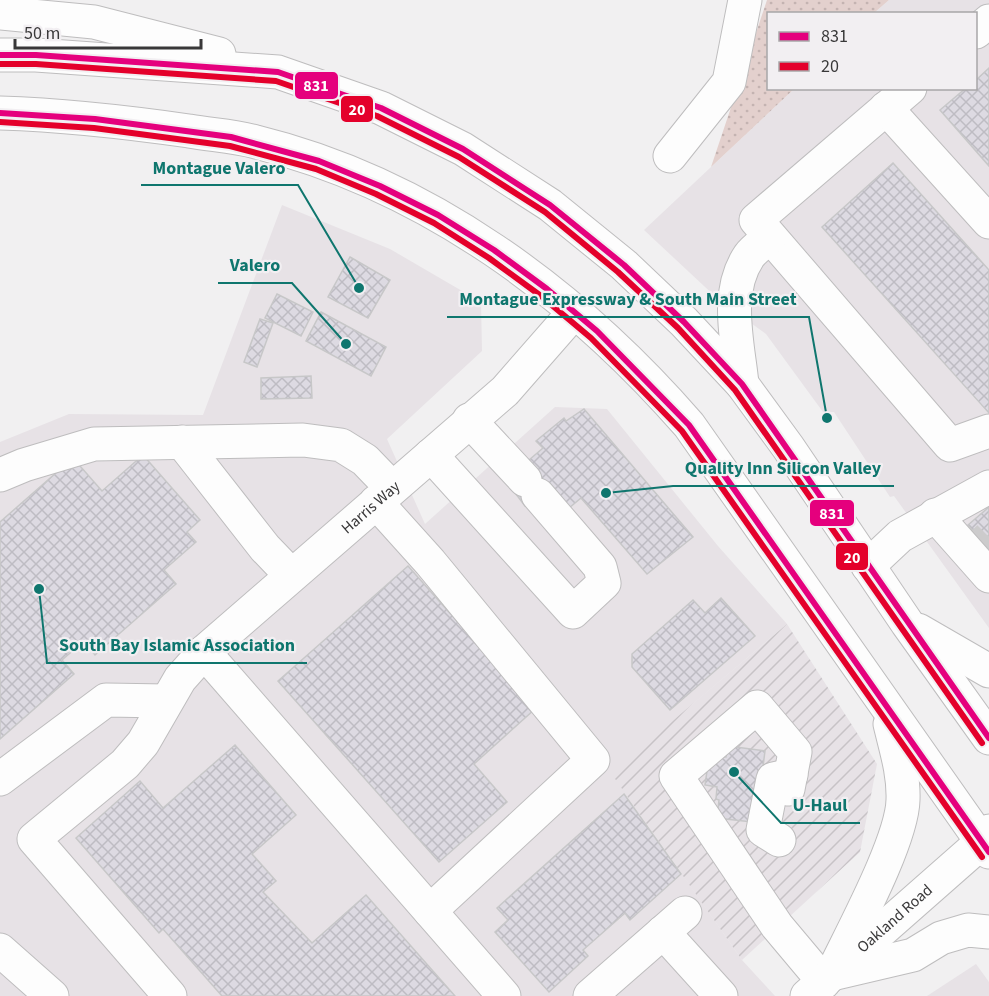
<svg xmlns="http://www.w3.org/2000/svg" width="989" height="996" font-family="'Source Sans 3',sans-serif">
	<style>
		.built { fill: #e7e2e6 }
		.industrial { fill: url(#industrial-furrows) }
		.park { fill: url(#park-dots) }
		.building { fill: url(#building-cross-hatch); stroke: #c7c7c8; stroke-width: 1.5 }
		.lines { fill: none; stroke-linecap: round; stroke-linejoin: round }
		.minor-tunnel { stroke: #cccbcc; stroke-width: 33; stroke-dasharray: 33 16; stroke-linecap: butt }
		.minor-casing { stroke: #bebdbe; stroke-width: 35 }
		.major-casing { stroke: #bebdbe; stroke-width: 35 }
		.highway-casing { stroke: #bebdbe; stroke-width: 35 }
		.minor { stroke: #fdfdfd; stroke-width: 33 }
		.major { stroke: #fdfdfd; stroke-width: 33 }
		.highway { stroke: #fdfdfd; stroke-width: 33 }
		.bus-1-casing { stroke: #f2eff2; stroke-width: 10 }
		.bus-2-casing { stroke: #f2eff2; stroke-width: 10 }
		.bus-1 { stroke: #e5007d; stroke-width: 6 }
		.bus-2 { stroke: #e4002b; stroke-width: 6 }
		.labels { text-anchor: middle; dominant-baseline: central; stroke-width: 4.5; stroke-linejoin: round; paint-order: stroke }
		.street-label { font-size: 16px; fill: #393839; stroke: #f2eff2 }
		.leader { fill: none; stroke: #0f766e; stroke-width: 2 }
		.callout-dot { fill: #0f766e; stroke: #f2eff2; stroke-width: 2 }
		.callout-label { font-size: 18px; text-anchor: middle; font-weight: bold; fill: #0f766e; stroke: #f2eff2; stroke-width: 4.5; stroke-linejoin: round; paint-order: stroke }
		.line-badge { stroke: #f2eff2; stroke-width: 2 }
		.badge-label { font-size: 16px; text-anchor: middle; font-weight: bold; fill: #fff }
	</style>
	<defs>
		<pattern id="industrial-furrows" width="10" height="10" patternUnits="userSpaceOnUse" patternTransform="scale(1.5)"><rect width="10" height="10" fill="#e7e2e6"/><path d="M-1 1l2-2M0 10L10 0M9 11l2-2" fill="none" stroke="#c7c3c6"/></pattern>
		<pattern id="park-dots" width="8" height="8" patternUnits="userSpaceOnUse" patternTransform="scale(1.5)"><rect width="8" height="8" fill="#e3d0cd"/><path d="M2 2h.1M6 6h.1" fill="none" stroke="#c4b3b1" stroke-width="1.8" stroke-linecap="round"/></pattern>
		<pattern id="building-cross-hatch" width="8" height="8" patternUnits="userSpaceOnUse" patternTransform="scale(1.5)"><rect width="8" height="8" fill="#dddae2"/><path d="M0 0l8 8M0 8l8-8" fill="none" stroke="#bebcc3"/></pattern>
	</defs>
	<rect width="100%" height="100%" fill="#f1f0f1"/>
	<!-- built -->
	<g class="built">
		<path d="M 889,0 L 989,0 L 989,628 L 894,496 L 890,497 L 834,412 L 823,412 L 766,334 L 719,300 L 644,230 L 794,89 L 976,88 L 976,14 L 874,13 Z"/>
		<path d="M 282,205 L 390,249 L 481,302 L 482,351 L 387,439 L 425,524 L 555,407 L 607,409 L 718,546 L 787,624 L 612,773 L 742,960 L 775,996 L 0,996 L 0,442 L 69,414 L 203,415 Z"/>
		<path d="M 976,964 L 989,982 L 989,996 L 927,996 Z"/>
	</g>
	<!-- industrial -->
	<path class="industrial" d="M 787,624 L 877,764 L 860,852 L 742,960 L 611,773 Z"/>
	<!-- park -->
	<path class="park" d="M 767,0 L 889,0 L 874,13 L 768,14 L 768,88 L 794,89 L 711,167 Z"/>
	<!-- building -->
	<g class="building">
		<path d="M 989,68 L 989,166 L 940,110 L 966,88 L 976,88 L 976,80 Z"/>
		<path d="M 893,163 L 989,270 L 989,413 L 822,227 Z"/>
		<path d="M 350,257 L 390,280 L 368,318 L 328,297 Z"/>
		<path d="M 277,294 L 313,312 L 301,336 L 265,318 Z"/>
		<path d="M 321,312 L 386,347 L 371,376 L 306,341 Z"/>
		<path d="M 260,319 L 273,323 L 257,367 L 244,362 Z"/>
		<path d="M 311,376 L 312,398 L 261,399 L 261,378 Z"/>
		<path d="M 584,409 L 693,537 L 647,574 L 581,498 L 569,508 L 525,506 L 513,490 L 537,470 L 529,460 L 543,448 L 536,441 L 564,418 L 566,421 Z"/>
		<path d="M 143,455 L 200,520 L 187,532 L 196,542 L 164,570 L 176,584 L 95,655 L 84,641 L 62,660 L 74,674 L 0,739 L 0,522 L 73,458 L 102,491 Z"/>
		<path d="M 989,507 L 989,549 L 968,525 Z"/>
		<path d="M 408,566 L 535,709 L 474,764 L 507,802 L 439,862 L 278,681 Z"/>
		<path d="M 721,598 L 755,636 L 670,710 L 632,667 L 632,654 L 693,600 L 705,613 Z"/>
		<path d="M 235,745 L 296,815 L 252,854 L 276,881 L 263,892 L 312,943 L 366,895 L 455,996 L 222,996 L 163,929 L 159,933 L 76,838 L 140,781 L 163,808 Z"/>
		<path d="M 728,746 L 765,751 L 758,806 L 752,822 L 717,818 L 719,800 L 716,799 L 717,787 L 705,785 L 709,757 L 726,757 Z"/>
		<path d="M 624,794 L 681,874 L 630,920 L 625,913 L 583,950 L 588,956 L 549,992 L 495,932 L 508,920 L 497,908 Z"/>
	</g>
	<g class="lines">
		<!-- minor-tunnel -->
		<path class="minor-tunnel" d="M 983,543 L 989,537"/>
		<defs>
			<g id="minor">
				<path d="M 976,32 L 989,21"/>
				<path d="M 910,88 L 756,220 L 950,445 L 989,431"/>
				<path d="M 886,108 L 989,222"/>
				<path d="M 670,156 L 729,82 L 745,0"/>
				<path d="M 742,384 C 738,343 724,293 749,256 C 754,249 763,243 770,237"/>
				<path d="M 469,420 L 525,480"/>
				<path d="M 182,442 L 265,548 L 291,575"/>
				<path d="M 431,455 L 573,612 L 604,583 L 600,567 L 538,495"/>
				<path d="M 0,475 L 24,465 L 94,444 L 303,440 L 341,445 L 365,460 L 392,488"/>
				<path d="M 376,502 L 430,562 L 593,760 L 430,911"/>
				<path d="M 935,515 L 989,576"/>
				<path d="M 868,566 L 900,536 L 989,487"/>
				<path d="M 204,652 L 504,996"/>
				<path d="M 0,779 L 106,700 L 166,701"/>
				<path d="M 788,789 L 795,752 L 757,707 L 676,776 L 777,926 L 824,982"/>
				<path d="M 779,840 L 763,830 L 773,779 L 791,775"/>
				<path d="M 663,932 L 721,996"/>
				<path d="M 0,950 L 52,996"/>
				<path id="s1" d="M 170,996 L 34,839 L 125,764 L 143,743 L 180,679 L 204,652 L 505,391 L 575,311"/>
				<path d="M 590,996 L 685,913"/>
			</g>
			<g id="major">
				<path id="s2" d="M 807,996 L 982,842 L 989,831"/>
			</g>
			<g id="highway">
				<path d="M 0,13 L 94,22 L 219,54"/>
				<path d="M 0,55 L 36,55 L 278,72 L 381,108 L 463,149 L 550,205 L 624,265 L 684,322 L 742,384 L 788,447 L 907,623 L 989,738"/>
				<path d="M 0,113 C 64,115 126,122 189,131 C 211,135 235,136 256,142 C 427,184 575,294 689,425 L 989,852"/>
				<path d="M 918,630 L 989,671"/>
				<path d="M 832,974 C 851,934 902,841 903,800 C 904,774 896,749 890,724"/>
				<path d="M 832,974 L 913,955 L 941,938 L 968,930 L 989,932"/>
			</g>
		</defs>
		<!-- minor casing -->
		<use href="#minor" class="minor-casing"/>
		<!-- major casing -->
		<use href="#major" class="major-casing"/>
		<!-- highway casing -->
		<use href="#highway" class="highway-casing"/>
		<!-- minor -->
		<use href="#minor" class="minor"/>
		<!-- major -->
		<use href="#major" class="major"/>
		<!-- highway -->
		<use href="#highway" class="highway"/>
		<defs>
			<g id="bus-1">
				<path d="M 0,55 L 36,55 L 278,72 L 381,108 L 463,149 L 550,205 L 624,265 L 684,322 L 742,384 L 989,738"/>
				<path d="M 0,113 L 95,119 L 231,137 L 319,161 L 380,186 L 438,215 L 494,250 L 547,289 L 597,331 L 689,425 L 989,852"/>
			</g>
			<g id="bus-2">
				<path d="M 0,64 L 36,64 L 276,81 L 377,116 L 459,157 L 545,212 L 618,272 L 678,328 L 735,390 L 982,743"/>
				<path d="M 0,122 L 94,128 L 230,146 L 316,169 L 376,194 L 434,223 L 489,258 L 541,296 L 591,338 L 682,431 L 982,857"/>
			</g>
		</defs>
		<!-- bus-1 casing -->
		<use href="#bus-1" class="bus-1-casing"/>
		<!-- bus-2 casing -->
		<use href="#bus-2" class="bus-2-casing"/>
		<!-- bus-1 -->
		<use href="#bus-1" class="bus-1"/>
		<!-- bus-2 -->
		<use href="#bus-2" class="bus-2"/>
	</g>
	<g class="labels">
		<!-- street labels -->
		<g class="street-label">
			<text stroke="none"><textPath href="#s1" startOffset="684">Harris Way</textPath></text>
			<text stroke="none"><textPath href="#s2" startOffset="117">Oakland Road</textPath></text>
		</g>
	</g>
	<!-- callouts -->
	<path class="leader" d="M359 288L298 185H141M346 344L292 283H218M827 418L809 317H447M606 493L673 486H894M39 589L47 663H307M734 772L781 823H860"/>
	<g class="callout-dot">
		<circle cx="359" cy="288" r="6"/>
		<circle cx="346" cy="344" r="6"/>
		<circle cx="827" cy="418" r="6"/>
		<circle cx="606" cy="493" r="6"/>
		<circle cx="39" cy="589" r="6"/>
		<circle cx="734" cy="772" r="6"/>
	</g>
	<g class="callout-label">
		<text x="219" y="174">Montague Valero</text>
		<text x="255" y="271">Valero</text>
		<text x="628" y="305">Montague Expressway &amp; South Main Street</text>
		<text x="783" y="474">Quality Inn Silicon Valley</text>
		<text x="177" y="651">South Bay Islamic Association</text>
		<text x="820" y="811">U-Haul</text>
	</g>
	<g class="line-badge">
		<rect x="294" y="71" width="45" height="29" rx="6" fill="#e5007d"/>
		<rect x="340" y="95" width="34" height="28" rx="6" fill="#e4002b"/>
		<rect x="809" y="499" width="46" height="28" rx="6" fill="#e5007d"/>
		<rect x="835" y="542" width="34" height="29" rx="6" fill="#e4002b"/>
	</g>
	<g class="badge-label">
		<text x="316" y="91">831</text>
		<text x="357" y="115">20</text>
		<text x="832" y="519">831</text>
		<text x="852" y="563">20</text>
	</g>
	<!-- legend -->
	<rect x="767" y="12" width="210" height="78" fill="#f2eff2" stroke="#a8a6a8" stroke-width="1.5"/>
	<rect x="779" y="32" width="30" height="9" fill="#e5007d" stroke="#a8a6a8" stroke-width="1.5"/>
	<text x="821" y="42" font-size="18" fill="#393839">831</text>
	<rect x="779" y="62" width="30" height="9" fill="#e4002b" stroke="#a8a6a8" stroke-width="1.5"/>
	<text x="821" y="72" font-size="18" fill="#393839">20</text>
	<!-- scale -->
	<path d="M15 39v9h186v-9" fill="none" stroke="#393839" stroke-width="3"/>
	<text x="24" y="39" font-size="18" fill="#393839" stroke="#f2eff2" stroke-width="4.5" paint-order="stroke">50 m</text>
</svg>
